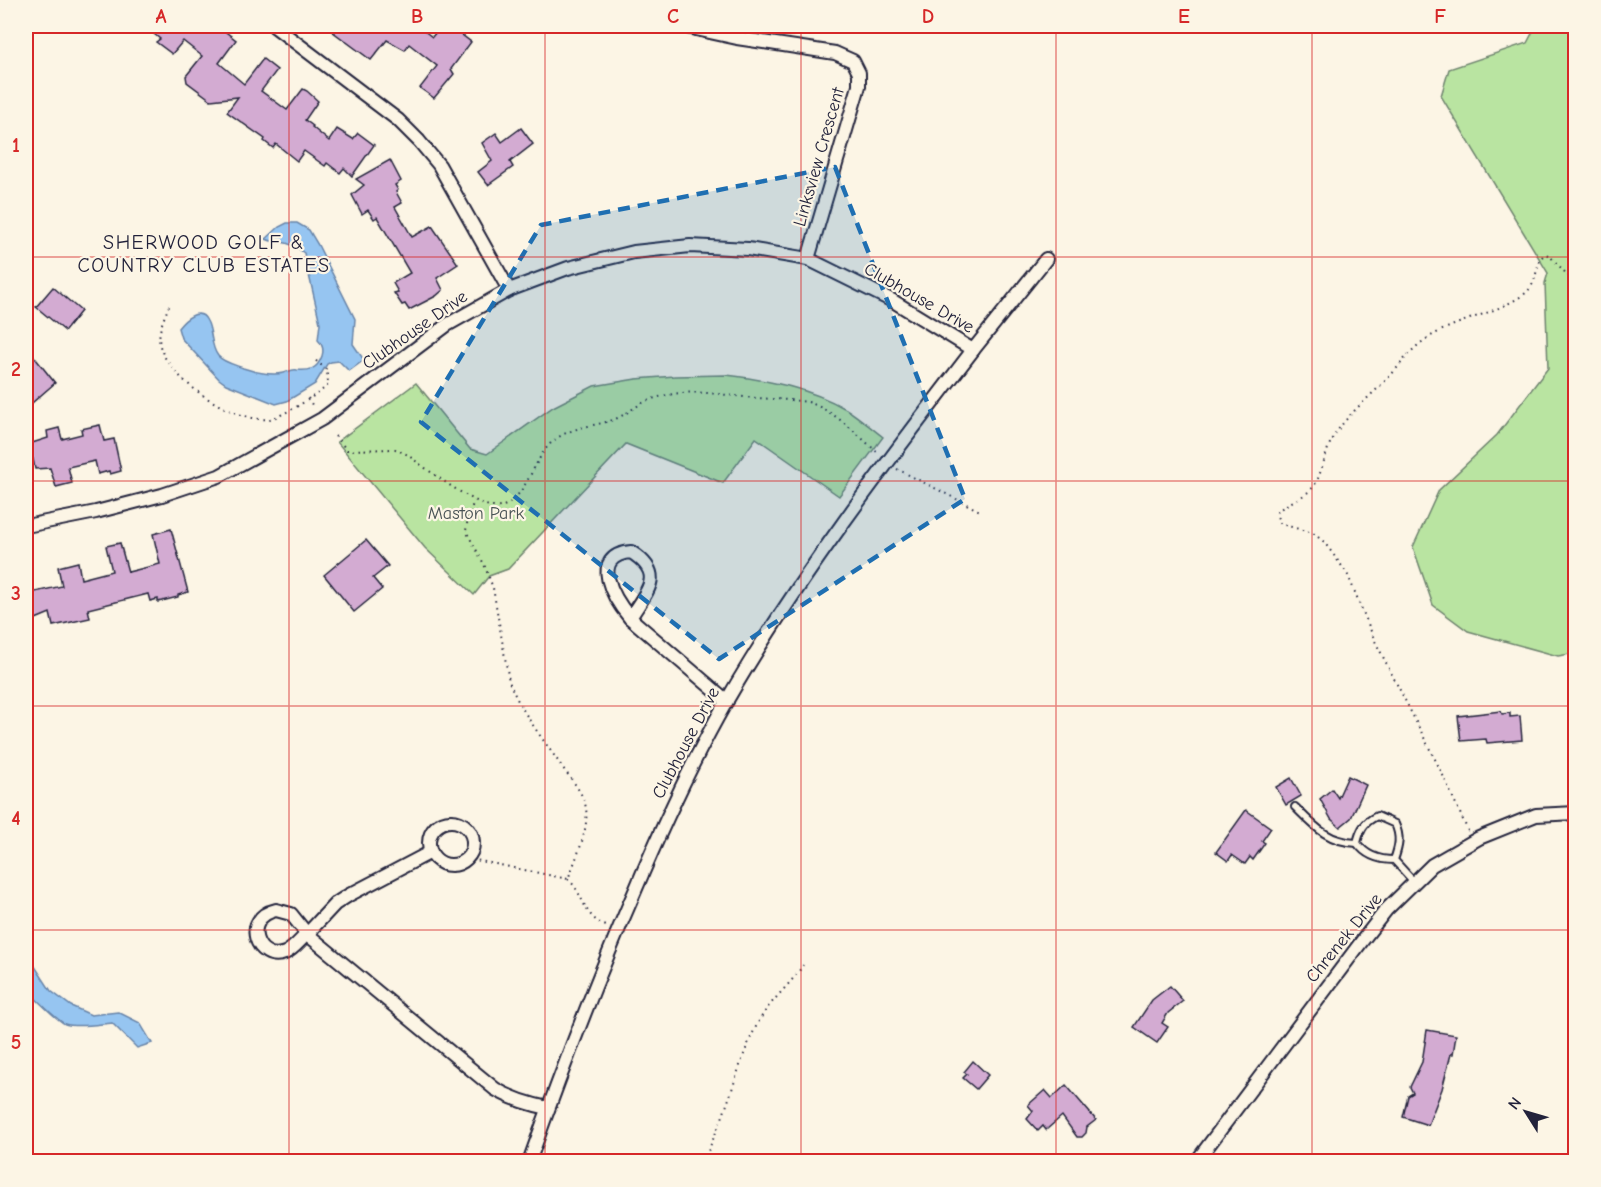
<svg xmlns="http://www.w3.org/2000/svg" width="1601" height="1187" font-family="'Comic Neue',sans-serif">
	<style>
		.green { fill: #b9e4a1; stroke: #6e836e; stroke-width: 1.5 }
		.water { fill: #96c5f1; stroke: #6884a8; stroke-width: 1.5 }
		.building { fill: #d3abd2; stroke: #22223b; stroke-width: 1.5 }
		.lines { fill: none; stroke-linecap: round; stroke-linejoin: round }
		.lane-casing { stroke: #22223b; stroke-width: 10 }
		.street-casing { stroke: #22223b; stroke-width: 16 }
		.path { stroke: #22223b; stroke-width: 2; stroke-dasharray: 1.5 4.5; stroke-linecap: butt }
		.lane { stroke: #fcf5e5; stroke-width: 6 }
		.street { stroke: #fcf5e5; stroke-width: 12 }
		.marked { fill: #1f6fb2; fill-opacity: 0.2; stroke: #1f6fb2; stroke-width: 4.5; stroke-dasharray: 12 8; stroke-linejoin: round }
		.grid { fill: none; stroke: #d62828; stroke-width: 1.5; stroke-opacity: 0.55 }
		.labels { text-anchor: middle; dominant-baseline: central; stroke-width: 4.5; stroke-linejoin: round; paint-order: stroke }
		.street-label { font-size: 18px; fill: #22223b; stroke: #fcf5e5 }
		.park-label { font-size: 18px; fill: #485254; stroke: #fcf5e5 }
		.neighbourhood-label { font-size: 20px; letter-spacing: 1.5px; fill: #22223b; stroke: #fcf5e5 }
		.neatline { fill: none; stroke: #d62828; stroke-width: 2 }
		.grid-label { font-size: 20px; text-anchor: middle; font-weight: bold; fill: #d62828 }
	</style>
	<rect width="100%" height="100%" fill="#fcf5e5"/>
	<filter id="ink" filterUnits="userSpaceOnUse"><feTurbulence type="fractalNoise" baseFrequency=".0167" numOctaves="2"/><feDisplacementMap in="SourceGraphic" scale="12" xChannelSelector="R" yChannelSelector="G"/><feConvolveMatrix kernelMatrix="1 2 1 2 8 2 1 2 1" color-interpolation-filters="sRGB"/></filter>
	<g filter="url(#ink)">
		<!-- green -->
		<g class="green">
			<path d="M 1536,26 L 1576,26 L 1576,653 L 1558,656 L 1468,631 L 1433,605 L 1413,547 L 1439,490 L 1497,435 L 1548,368 L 1545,283 L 1548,273 L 1441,96 L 1449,69 L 1527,43 Z"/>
			<path d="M 726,375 C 767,380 810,388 846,409 C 859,417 871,428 883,437 L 839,496 L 756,438 L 723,483 L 626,444 L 508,569 L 489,576 L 474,595 L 425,548 L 337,442 L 416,383 L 470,449 L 487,454 L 553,407 L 594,386 L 636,379 L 675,376 Z"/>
		</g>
		<!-- water -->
		<g class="water">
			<path d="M 287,223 L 297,223 L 309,230 L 318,245 L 355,319 L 353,344 L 364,360 L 349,371 L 339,361 L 331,362 L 327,364 L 315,384 L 287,401 L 276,404 L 226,384 L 219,379 L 181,338 L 178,328 C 185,319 200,306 207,321 C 213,332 210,346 218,356 C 223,362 235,365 243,368 C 255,372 271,376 284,373 C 288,372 292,369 297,370 C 309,371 317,370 322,356 C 324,350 322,344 318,340 L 320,323 L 304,253 C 297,247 290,243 281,242 C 274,241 271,242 266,239 L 279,227 Z"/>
			<path d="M 26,932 L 32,962 L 51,991 L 71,1006 L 91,1015 L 118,1012 L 140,1023 L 152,1043 L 137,1048 L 112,1023 C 99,1024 77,1028 65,1024 C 57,1020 33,996 26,989 Z"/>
		</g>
		<!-- building -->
		<g class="building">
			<path d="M 161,26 L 218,26 L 236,40 L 219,63 L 244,84 L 263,59 L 277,70 L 261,91 L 287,110 L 303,89 L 307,91 L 318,101 L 305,120 L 313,126 L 312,127 L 329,141 L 337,129 L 353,139 L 358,133 L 374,145 L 352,176 L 344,168 L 340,173 L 327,163 L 325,166 L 304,151 L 297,161 L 276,144 L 273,148 L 264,141 L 265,139 L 227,112 L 238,97 L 211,100 L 187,82 L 186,76 L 202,56 L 183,41 L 172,54 L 156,42 L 160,39 L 154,34 Z"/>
			<path d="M 325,26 L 418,26 L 432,37 L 441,26 L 450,26 L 471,42 L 451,69 L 454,74 L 434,98 L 420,88 L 437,66 L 409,44 L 405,50 L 387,40 L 371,60 Z"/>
			<path d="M 521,128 L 533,144 L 510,162 L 513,167 L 488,185 L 478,172 L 492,161 L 482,143 L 496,133 L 502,142 Z"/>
			<path d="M 390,160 L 401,181 L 395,185 L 398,190 L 396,192 L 402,203 L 395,207 L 412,237 L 432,226 L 458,264 L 437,278 L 443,290 L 436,296 L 409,310 L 405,304 L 402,305 L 394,293 L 398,292 L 393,283 L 410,273 L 377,217 L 374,219 L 368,210 L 362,214 L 352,195 L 364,185 L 356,179 Z"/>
			<path d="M 53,287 L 81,311 L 65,331 L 36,307 Z"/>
			<path d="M 32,354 L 55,383 L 26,408 L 26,359 Z"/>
			<path d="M 100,425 L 104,441 L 114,439 L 121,471 L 110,474 L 109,471 L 98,474 L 95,461 L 68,467 L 72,483 L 56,487 L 50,468 L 35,469 L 33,459 L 29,460 L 27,447 L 30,446 L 29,444 L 48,438 L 47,431 L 59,428 L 62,439 L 82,434 L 81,429 Z"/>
			<path d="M 171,529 L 188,592 L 178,595 L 178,597 L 158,602 L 158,599 L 150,601 L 148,594 L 88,609 L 90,618 L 53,626 L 50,613 L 26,623 L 26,594 L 62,586 L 58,567 L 78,562 L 81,579 L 112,571 L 106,546 L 120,543 L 128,572 L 160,564 L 153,534 Z"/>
			<path d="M 366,540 L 388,566 L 373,578 L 382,589 L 354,612 L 324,575 Z"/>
			<path d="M 1501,711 L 1502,714 L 1510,713 L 1510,717 L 1520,716 L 1522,740 L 1487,743 L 1486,739 L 1461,741 L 1458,716 Z"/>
			<path d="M 1348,776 L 1366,785 L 1351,818 L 1340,827 L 1331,819 L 1320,799 L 1332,789 L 1338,798 Z"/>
			<path d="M 1291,778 L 1301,796 L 1286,805 L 1276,787 Z"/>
			<path d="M 1246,810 L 1271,828 L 1262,841 L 1265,843 L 1253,860 L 1250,857 L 1245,864 L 1232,855 L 1228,861 L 1216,852 Z"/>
			<path d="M 1170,986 L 1183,1001 L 1168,1013 L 1162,1023 L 1168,1027 L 1157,1043 L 1134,1027 L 1152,1000 Z"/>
			<path d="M 1427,1030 L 1456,1035 L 1453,1054 L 1451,1054 L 1442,1089 L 1428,1125 L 1403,1117 L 1408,1096 L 1413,1093 L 1410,1087 L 1422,1062 Z"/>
			<path d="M 973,1061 L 988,1075 L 976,1089 L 963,1078 L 967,1074 L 964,1072 Z"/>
			<path d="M 1066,1085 L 1096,1120 L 1087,1127 L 1086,1133 L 1082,1137 L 1077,1137 L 1062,1116 L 1046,1130 L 1043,1126 L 1038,1131 L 1027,1119 L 1033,1111 L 1028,1105 L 1045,1090 L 1052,1098 Z"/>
		</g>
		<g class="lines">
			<defs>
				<g id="lane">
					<path d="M 1295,807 C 1315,827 1328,842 1357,843"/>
					<path d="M 1394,860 C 1379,860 1366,856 1357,843 C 1360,830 1364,822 1377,816 L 1395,824 C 1401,837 1399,846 1394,860 L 1414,882"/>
				</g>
				<g id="street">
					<path d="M 274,26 L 398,120 L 419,141 L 439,165 L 509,290"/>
					<path d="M 682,26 L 737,38 L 835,53 L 853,61 L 859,73 L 859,86 L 808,259"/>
					<path d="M 973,350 L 1046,259"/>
					<path d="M 26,526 L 96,512 L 162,495 L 219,476 L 322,419 L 447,325 L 509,290 L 568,268 L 634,252 L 690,246 L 748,249 L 808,259 L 893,301 L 973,350 C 886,463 798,578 726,702 C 691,763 662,827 635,891 C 596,980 562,1070 529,1162"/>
					<path d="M 630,618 C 646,591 667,575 631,552 C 588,556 614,599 630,618 L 727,701"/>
					<circle cx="451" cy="843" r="22"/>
					<path d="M 431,852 L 349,895 L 335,904 L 307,934 L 495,1089 C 512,1099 529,1104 548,1108"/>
					<path d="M 276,910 L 291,914 L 307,934 C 300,940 294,949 285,953 C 257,964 240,918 276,910 Z"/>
					<path d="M 1196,1162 L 1362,941 L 1386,910 L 1432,865 L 1479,838 L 1536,815 L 1576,813"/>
				</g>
			</defs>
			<!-- lane casing -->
			<use href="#lane" class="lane-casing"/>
			<!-- street casing -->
			<use href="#street" class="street-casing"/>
			<!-- path -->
			<g class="path">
				<path d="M 169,306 C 164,318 157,332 160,346 C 169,380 235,423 269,419 C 282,417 319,394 328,385 L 327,370 L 315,360"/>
				<path d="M 308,398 L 314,408"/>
				<path d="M 335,436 L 347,450 L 395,449 L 406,454 C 425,467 479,511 500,507 C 524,502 533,461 550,444 C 567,427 591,427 613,420 C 626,415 636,405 649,400 C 684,388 709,393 744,397 C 765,399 786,399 808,402 C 836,412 857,434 879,454"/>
				<path d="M 897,469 L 980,511"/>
				<path d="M 1468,831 L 1442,773 L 1375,641 L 1347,573 L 1324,542 L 1313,533 L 1281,524 L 1278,521 L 1277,512 C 1287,502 1305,498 1314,486 C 1321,476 1325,453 1332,439 C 1346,415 1369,398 1388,378 C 1400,366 1408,352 1422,342 C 1452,320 1492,316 1523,295 C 1541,283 1533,260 1546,254 C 1558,261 1563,274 1576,281"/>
				<path d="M 466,858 L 568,879 C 576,858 589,831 586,808 C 583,791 569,777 560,764 C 543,739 519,709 509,681 L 493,588 L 484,564 L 466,531 L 468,517 L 474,501"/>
				<path d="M 568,879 C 585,895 582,916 606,926"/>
				<path d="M 704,1162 C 710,1144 719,1128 725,1110 C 737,1077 744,1046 762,1016 C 774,997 792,983 803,965"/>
			</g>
			<!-- lane -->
			<use href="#lane" class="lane"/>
			<!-- street -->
			<use href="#street" class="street"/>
		</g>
	</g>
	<!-- marked area -->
	<path class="marked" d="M 835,167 L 965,499 L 719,659 L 421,422 L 541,225 Z"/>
	<!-- grid -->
	<path class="grid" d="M 289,26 L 289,1162M 545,26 L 545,1162M 801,26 L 801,1162M 1056,26 L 1056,1162M 1312,26 L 1312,1162M 26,257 L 1576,257M 26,481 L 1576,481M 26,706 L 1576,706M 26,930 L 1576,930"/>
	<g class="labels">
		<!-- street labels -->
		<g class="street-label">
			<text transform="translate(819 157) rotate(-74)">Linksview Crescent</text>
			<text transform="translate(919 298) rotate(30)">Clubhouse Drive</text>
			<text transform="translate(415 330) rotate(-35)">Clubhouse Drive</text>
			<text transform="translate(686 743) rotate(-62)">Clubhouse Drive</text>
			<text transform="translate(1344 938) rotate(-51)">Chrenek Drive</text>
		</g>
		<!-- park labels -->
		<g class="park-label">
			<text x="476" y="513">Maston Park</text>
		</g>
		<!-- neighbourhood labels -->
		<g class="neighbourhood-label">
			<text x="204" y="242">SHERWOOD GOLF &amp;<tspan x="204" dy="23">COUNTRY CLUB ESTATES</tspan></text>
		</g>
	</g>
	<!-- margin -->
	<rect width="1601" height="1187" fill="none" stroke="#fcf5e5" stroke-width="66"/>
	<!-- north arrow -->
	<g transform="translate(1526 1112) rotate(307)" stroke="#fcf5e5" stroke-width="4.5" paint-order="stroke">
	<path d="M0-4.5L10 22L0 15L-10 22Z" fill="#22223b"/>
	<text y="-9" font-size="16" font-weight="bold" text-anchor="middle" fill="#22223b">N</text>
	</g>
	<rect x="33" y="33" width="1535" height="1121" class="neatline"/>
	<g class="grid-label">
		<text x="161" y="23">A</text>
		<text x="417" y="23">B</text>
		<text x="673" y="23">C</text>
		<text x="928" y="23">D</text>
		<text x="1184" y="23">E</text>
		<text x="1440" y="23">F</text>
		<text x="16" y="152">1</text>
		<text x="16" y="376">2</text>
		<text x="16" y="600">3</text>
		<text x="16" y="825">4</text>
		<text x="16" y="1049">5</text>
	</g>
</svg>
